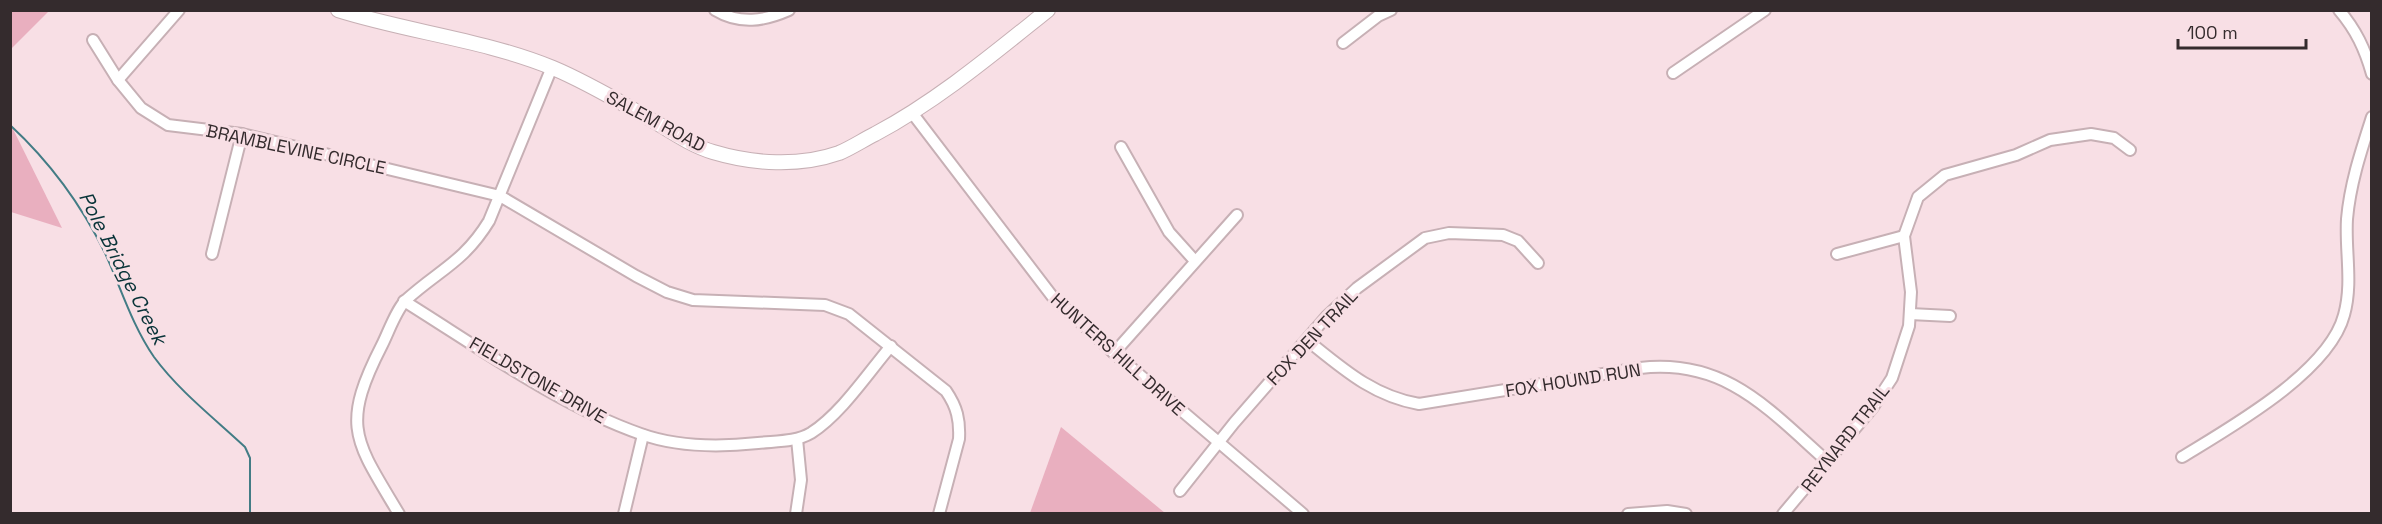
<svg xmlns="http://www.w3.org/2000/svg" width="2382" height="524" font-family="'Space Grotesk',sans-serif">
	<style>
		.green { fill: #e9afbf }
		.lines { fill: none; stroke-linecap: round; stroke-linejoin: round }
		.stream { stroke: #437c85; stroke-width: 2 }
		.street-casing { stroke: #c7b0b5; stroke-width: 14 }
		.secondary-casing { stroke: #c7b0b5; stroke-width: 16 }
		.street { stroke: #fff; stroke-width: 10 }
		.secondary { stroke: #fff; stroke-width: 14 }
		.labels { text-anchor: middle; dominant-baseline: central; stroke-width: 6; stroke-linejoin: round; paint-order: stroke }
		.street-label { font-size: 18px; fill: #342b2d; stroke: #f8dfe5 }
		.water-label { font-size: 20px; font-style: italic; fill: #083338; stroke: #f8dfe5 }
	</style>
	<rect width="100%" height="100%" fill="#f8dfe5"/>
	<!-- green -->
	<g class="green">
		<path d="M 11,10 L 49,11 L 11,49 L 10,11 Z"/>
		<path d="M 11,125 L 62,228 L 11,212 Z"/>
		<path d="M 1061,427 L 1165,513 L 1030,513 Z"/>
	</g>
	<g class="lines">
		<!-- stream -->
		<path class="stream" d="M 10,125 C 50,162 81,204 105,253 C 121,288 132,325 154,357 C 179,391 214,418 245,447 L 250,458 L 250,514"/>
		<defs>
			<g id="street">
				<path d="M 715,10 C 740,25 764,21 789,10"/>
				<path d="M 2339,10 C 2356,30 2365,49 2372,74"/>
				<path d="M 93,40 L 118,80 L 141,108 L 168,125 L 242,134 L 500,196 L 636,276 L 667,292 L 693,300 L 825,305 L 849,314 L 946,391 C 957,407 960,420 959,439 L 939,514"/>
				<path d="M 1343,43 L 1378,16 L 1391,10"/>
				<path d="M 1673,73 L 1765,10"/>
				<path d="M 118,80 L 179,10"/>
				<path d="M 913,114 L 1052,296 L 1114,353 L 1303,514"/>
				<path d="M 1121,147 L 1169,232 L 1195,261"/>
				<path d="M 212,254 L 242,134"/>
				<path d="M 1837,254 L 1904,236"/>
				<path d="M 404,301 C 478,347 560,406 641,434 C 677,447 721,447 758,443 C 776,441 796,442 811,433 C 841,414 868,373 891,346"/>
				<path d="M 1910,314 L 1950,316"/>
				<path d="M 1307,340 C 1343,369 1373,396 1419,404 L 1640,368 C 1726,358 1769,410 1828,462"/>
				<path d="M 1114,353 L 1237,215"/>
				<path d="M 2182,457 C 2231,427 2329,372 2344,315 C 2353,283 2345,251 2347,219 C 2350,184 2361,151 2372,117"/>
				<path d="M 1180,491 L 1234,423 L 1327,316 L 1357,288 L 1425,238 L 1449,233 L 1503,235 L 1518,241 L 1538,263"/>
				<path d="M 399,514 C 355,440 340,427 382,345 C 389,331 396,310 406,300 C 439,270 464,262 489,221 L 552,67"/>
				<path d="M 624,514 L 643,435"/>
				<path d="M 796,514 L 801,480 L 797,439"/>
				<path d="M 1628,514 L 1667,511 L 1686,514"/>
				<path d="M 1783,514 L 1873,407 L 1892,378 L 1909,326 L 1911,292 L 1904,236 L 1918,197 L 1945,175 L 2016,155 L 2050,140 L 2091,134 L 2114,138 L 2130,150"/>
			</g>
			<path id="secondary" d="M 338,10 C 408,32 485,40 553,68 C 589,83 623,104 657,123 C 675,134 693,146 713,152 C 753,164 799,167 839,153 C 851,148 863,140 875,134 C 937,101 993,54 1048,10"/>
		</defs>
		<!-- street casing -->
		<use href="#street" class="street-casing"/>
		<!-- secondary casing -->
		<use href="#secondary" class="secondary-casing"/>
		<!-- street -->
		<use href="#street" class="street"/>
		<!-- secondary -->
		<use href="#secondary" class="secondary"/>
	</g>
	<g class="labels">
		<!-- street labels -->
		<g class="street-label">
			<text transform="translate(656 121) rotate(28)">SALEM ROAD</text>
			<text transform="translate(296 149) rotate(12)">BRAMBLEVINE CIRCLE</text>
			<text transform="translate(1312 337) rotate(-47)">FOX DEN TRAIL</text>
			<text transform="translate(1118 354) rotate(42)">HUNTERS HILL DRIVE</text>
			<text transform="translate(538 380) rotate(30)">FIELDSTONE DRIVE</text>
			<text transform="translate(1573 380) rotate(-9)">FOX HOUND RUN</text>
			<text transform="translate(1845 438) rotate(-52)">REYNARD TRAIL</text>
		</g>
		<!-- water labels -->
		<g class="water-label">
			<text transform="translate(123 268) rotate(63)">Pole Bridge Creek</text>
		</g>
	</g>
	<!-- border -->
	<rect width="2382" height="524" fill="none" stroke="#342b2d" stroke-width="24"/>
	<!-- scale -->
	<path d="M2178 39v9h128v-9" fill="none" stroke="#342b2d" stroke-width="3"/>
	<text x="2187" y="39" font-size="18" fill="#342b2d" stroke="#f8dfe5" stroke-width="4.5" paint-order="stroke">100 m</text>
</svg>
